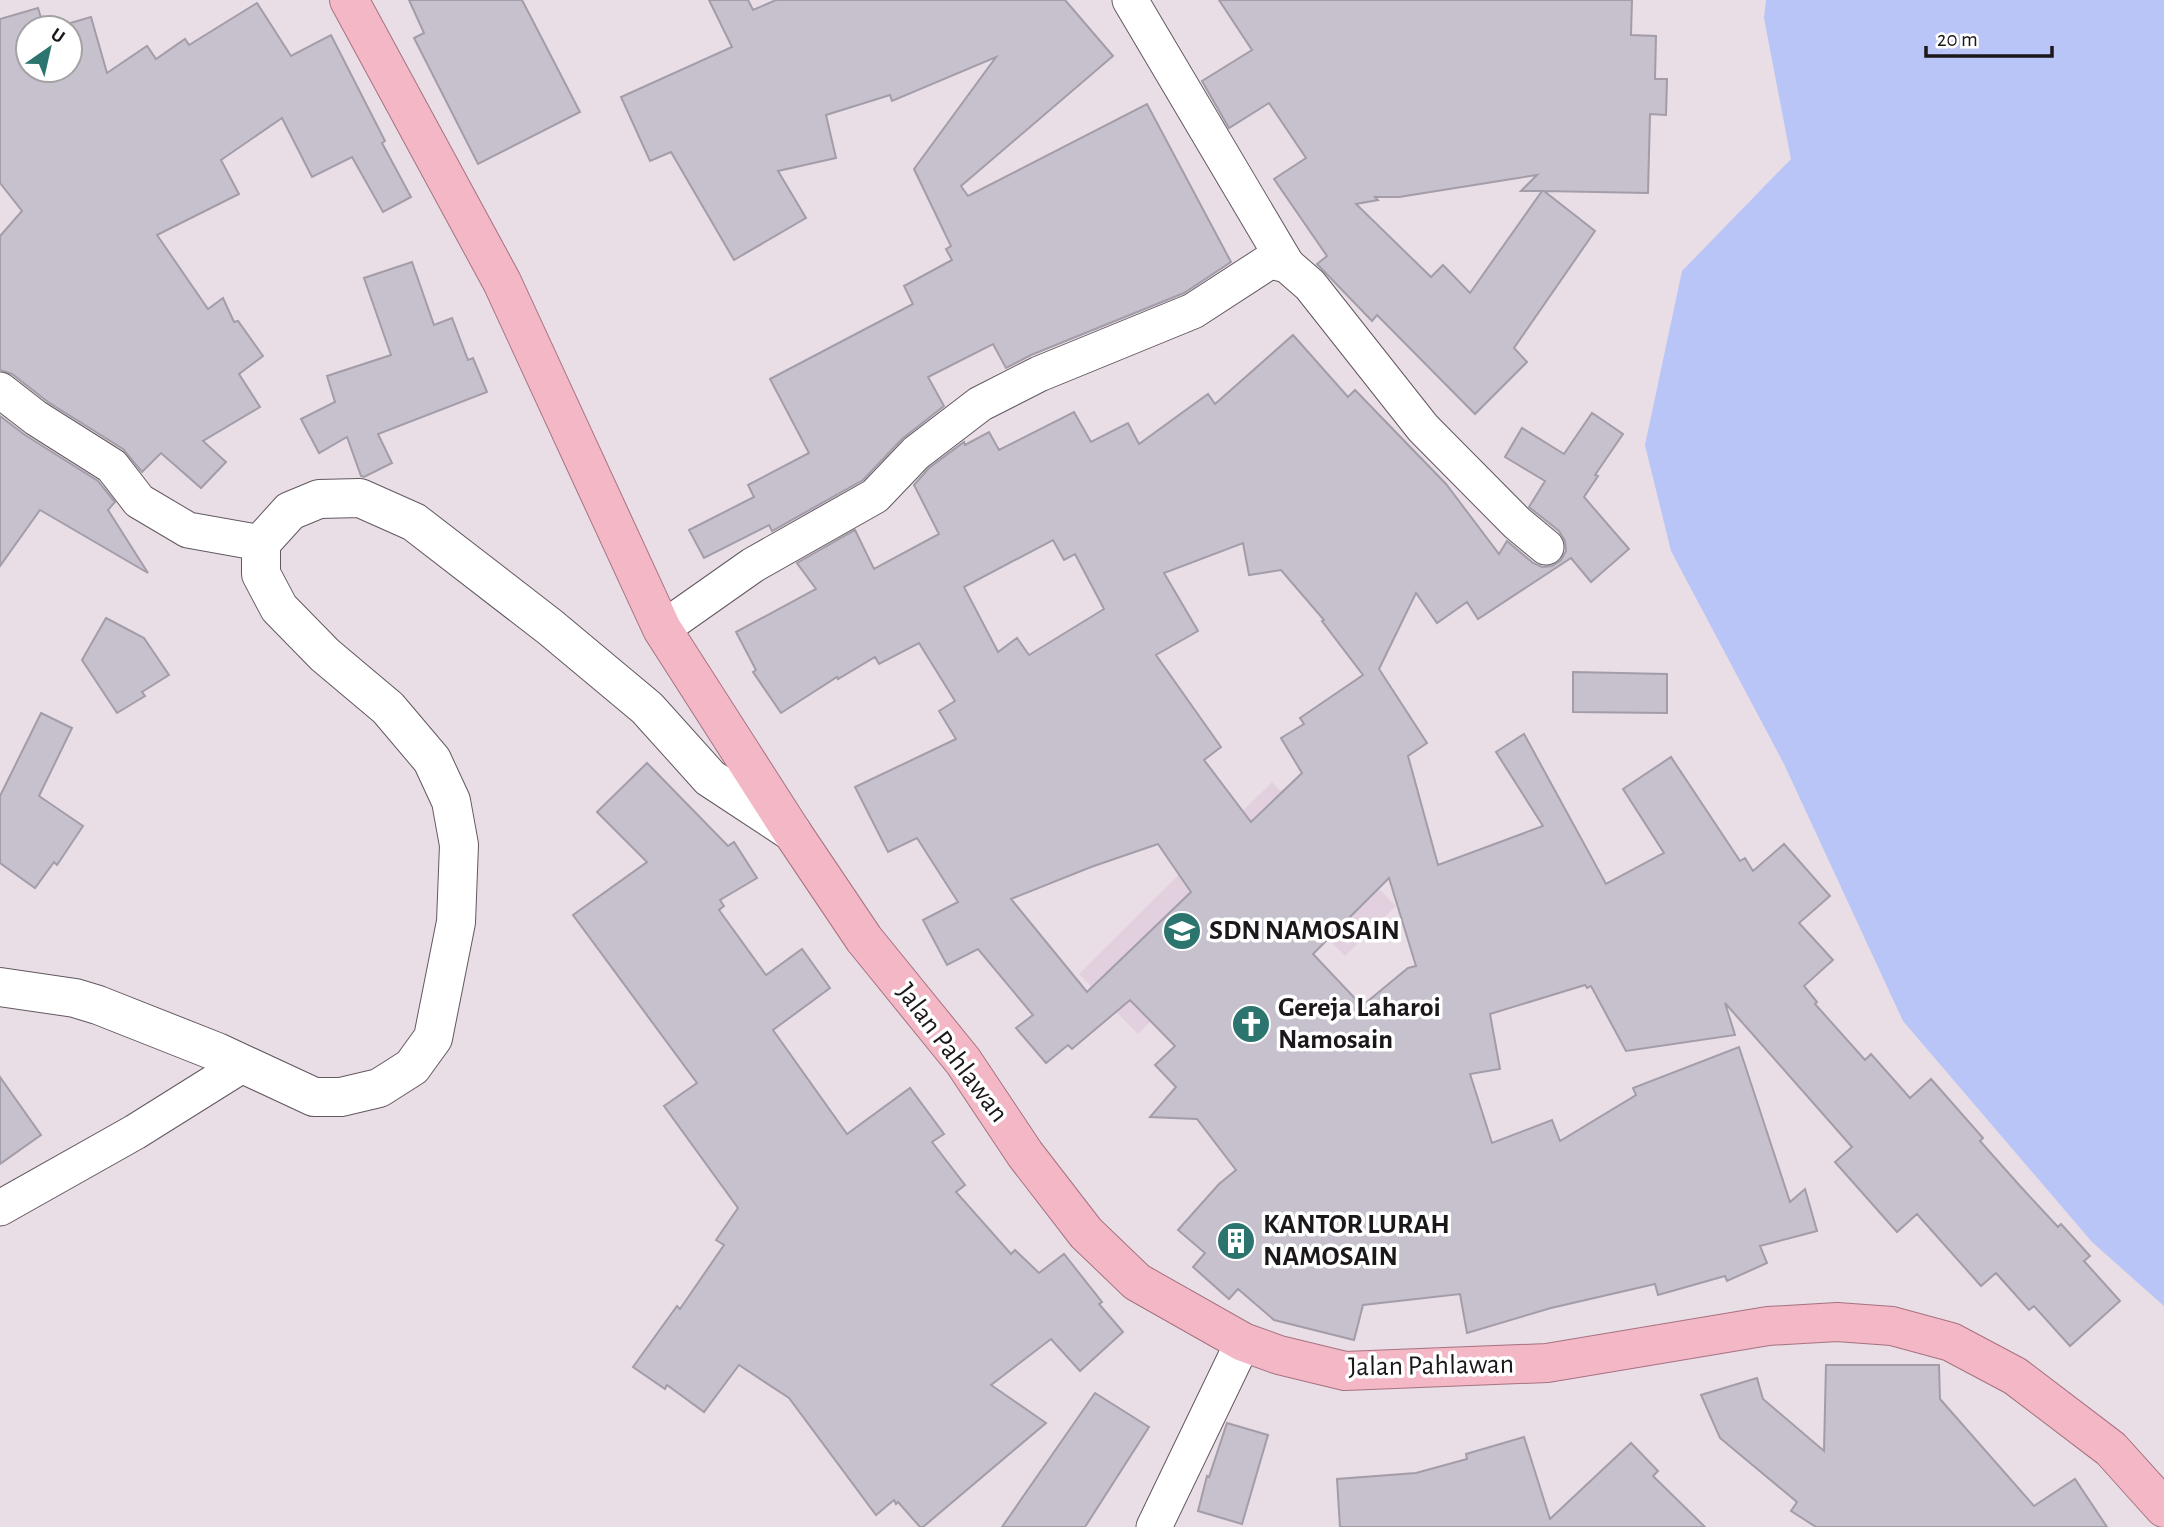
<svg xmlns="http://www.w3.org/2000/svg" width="2164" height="1527" font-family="'Alegreya Sans',sans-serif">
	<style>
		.built { fill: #e2d0de }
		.water { fill: #b9c4f7 }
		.building { fill: #c6c1cd; stroke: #a29da8; stroke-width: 2; fill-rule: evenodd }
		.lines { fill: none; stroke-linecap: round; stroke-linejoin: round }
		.minor-casing { stroke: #625860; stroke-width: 37 }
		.tertiary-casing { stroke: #625860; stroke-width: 40 }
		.trunk-casing { stroke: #a57380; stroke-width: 40 }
		.minor { stroke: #fff; stroke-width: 35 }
		.tertiary { stroke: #fff; stroke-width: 38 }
		.trunk { stroke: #f3b7c6; stroke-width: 38 }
		.labels { text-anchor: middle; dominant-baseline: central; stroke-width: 7; stroke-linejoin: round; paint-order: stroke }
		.poi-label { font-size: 28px; font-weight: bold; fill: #1b171a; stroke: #fff; text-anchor: start }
		.street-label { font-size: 28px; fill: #1b171a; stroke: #fff }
	</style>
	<rect width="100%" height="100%" fill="#e9dde6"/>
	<!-- built -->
	<path class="built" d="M 1272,782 L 1396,906 L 1345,956 L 1280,892 L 1138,1034 L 1079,974 Z"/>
	<!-- water -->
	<path class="water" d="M 1766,0 L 2164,0 L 2164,1306 L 2092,1242 L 1903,1021 L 1784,764 L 1671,551 L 1645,445 L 1682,271 L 1791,159 L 1764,18 Z"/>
	<!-- building -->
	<g class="building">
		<path d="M 409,0 L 522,0 L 580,112 L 478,164 L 414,38 L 424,33 Z"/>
		<path d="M 709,0 L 748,0 L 753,10 L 776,0 L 1065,0 L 1113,56 L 961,186 L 968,196 L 1147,104 L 1231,262 L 1184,293 L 1031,355 L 1006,368 L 993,344 L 928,377 L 944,406 L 902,439 L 863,480 L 772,531 L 769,525 L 704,558 L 689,530 L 754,497 L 748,485 L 809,453 L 770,379 L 913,304 L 904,286 L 952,260 L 946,249 L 951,246 L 914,169 L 996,57 L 892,101 L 890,95 L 826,115 L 836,158 L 778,171 L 806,218 L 734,260 L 671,152 L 650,161 L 621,97 L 732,47 Z"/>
		<path d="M 1219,0 L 1632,0 L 1631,35 L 1656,36 L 1655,79 L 1667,79 L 1666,115 L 1650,114 L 1648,193 L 1544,191 L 1595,231 L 1514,348 L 1527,362 L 1475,414 L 1377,315 L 1372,321 L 1317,264 L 1327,256 L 1274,179 L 1306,158 L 1269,103 L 1229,128 L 1202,81 L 1252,50 ZM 1537,175 L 1521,191 L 1542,191 L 1470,293 L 1443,265 L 1431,277 L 1356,204 L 1378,200 L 1375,197 L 1399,197 Z"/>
		<path d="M 257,3 L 291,56 L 331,35 L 385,141 L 382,143 L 411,197 L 383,212 L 352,157 L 312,177 L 282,118 L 221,160 L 239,194 L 157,235 L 208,309 L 223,298 L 234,322 L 238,321 L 263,356 L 239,374 L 260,407 L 203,441 L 226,462 L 201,488 L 161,453 L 142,472 L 123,449 L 48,402 L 12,374 L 0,370 L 0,236 L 22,211 L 0,183 L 0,19 L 38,8 L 44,28 L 28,28 L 28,70 L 70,70 L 70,28 L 53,28 L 91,17 L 107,73 L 147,46 L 156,59 L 185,39 L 189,45 Z"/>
		<path d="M 412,262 L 434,325 L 452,318 L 468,360 L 473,358 L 487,392 L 378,434 L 392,463 L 364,477 L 361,476 L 347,437 L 319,453 L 301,419 L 335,402 L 327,376 L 391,355 L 364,278 Z"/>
		<path d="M 1293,335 L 1348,397 L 1355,390 L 1446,484 L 1499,554 L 1507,541 L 1533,563 L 1542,567 L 1552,566 L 1561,560 L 1566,551 L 1565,541 L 1559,531 L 1529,507 L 1545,481 L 1505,457 L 1522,428 L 1564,454 L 1592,413 L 1623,434 L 1595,475 L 1598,476 L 1584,497 L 1629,549 L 1591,582 L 1571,558 L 1478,619 L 1467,602 L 1437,623 L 1416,593 L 1379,669 L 1427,743 L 1408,756 L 1438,865 L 1543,826 L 1496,752 L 1524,734 L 1606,884 L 1664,853 L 1623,789 L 1671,757 L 1740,861 L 1745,858 L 1753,871 L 1784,844 L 1830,896 L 1799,923 L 1833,960 L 1804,986 L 1817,1002 L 1815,1004 L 1865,1060 L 1871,1054 L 1910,1098 L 1931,1079 L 1983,1138 L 1980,1141 L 2020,1186 L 2058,1227 L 2061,1224 L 2090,1256 L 2084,1261 L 2120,1301 L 2070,1346 L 2034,1306 L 2029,1310 L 1996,1273 L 1981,1286 L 1917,1214 L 1897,1232 L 1835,1162 L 1852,1147 L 1725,1003 L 1735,1035 L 1626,1051 L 1591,986 L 1587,988 L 1585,985 L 1490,1014 L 1500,1069 L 1470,1074 L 1492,1143 L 1552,1120 L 1560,1141 L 1636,1095 L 1633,1088 L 1739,1047 L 1790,1202 L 1805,1189 L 1817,1231 L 1760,1246 L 1767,1263 L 1727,1281 L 1725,1276 L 1658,1295 L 1655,1284 L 1551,1308 L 1467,1333 L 1460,1294 L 1363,1305 L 1354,1340 L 1274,1320 L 1238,1289 L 1229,1299 L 1193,1267 L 1205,1253 L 1178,1230 L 1219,1184 L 1236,1170 L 1197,1119 L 1150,1117 L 1176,1087 L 1155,1065 L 1175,1046 L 1130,1000 L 1072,1049 L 1068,1045 L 1046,1063 L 1016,1028 L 1033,1015 L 978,949 L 947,965 L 923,920 L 958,902 L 917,838 L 888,852 L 855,787 L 956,739 L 939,711 L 955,701 L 919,643 L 879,664 L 875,657 L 838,679 L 837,677 L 781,713 L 753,672 L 756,670 L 736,632 L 816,589 L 797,563 L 855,530 L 874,569 L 939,534 L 914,485 L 929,468 L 964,442 L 965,445 L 989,432 L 999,450 L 1074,412 L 1091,442 L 1128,423 L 1139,444 L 1208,394 L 1215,404 ZM 1053,540 L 1064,560 L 1075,554 L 1104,609 L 1029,655 L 1017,638 L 998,652 L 964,587 ZM 1243,543 L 1249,575 L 1281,570 L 1324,620 L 1322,621 L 1363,675 L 1300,718 L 1304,724 L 1281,738 L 1302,773 L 1251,822 L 1204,760 L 1221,747 L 1156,655 L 1198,631 L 1164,573 ZM 1158,844 L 1191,892 L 1087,992 L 1011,899 L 1091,867 ZM 1389,878 L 1416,966 L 1408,968 L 1362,1006 L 1313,954 Z"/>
		<path d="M 0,416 L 25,435 L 98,481 L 115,502 L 108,510 L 148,573 L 40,510 L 0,566 Z"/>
		<path d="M 106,618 L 144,638 L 169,675 L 142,692 L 145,696 L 117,713 L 82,660 Z"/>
		<path d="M 1573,672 L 1667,674 L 1667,713 L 1573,712 Z"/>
		<path d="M 41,713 L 72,728 L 39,796 L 83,826 L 57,865 L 54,862 L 35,888 L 0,863 L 0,796 Z"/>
		<path d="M 647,763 L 728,846 L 734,842 L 757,878 L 720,900 L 724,906 L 719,910 L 766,975 L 802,949 L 830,988 L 773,1030 L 847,1134 L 910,1088 L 944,1134 L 932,1142 L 965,1185 L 956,1192 L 1011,1254 L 1015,1250 L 1039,1273 L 1064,1254 L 1102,1302 L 1099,1304 L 1123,1332 L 1080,1371 L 1051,1339 L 991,1385 L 1046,1423 L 923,1527 L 920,1527 L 898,1502 L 896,1504 L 894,1500 L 876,1515 L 789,1398 L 739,1365 L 704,1412 L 667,1385 L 665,1389 L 633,1367 L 677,1306 L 680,1309 L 724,1245 L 716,1240 L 738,1208 L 664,1106 L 697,1083 L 573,915 L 647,862 L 597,812 Z"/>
		<path d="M 0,1077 L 41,1135 L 0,1164 Z"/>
		<path d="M 1826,1365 L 1939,1365 L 1940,1399 L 2034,1506 L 2075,1479 L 2107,1527 L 1816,1527 L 1791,1511 L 1797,1502 L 1720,1438 L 1701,1395 L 1757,1378 L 1763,1399 L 1824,1451 Z"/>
		<path d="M 1095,1393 L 1149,1427 L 1085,1527 L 1002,1527 Z"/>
		<path d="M 1227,1423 L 1268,1435 L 1242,1524 L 1198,1511 L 1207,1476 L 1209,1477 Z"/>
		<path d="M 1524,1437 L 1550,1519 L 1631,1443 L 1658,1471 L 1653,1476 L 1705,1527 L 1340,1527 L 1337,1479 L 1416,1473 L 1467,1459 L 1466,1454 Z"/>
	</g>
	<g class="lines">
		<defs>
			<g id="minor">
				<path d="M 1130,0 L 1287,265"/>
				<path d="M 0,390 L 36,418 L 112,466 L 139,501 L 188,530 L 261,543"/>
				<path d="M 662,629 L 753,565 L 875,496 L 916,453 L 980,404 L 1039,374 L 1193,311 L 1270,261 L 1287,265 L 1310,285 L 1423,428 L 1517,523 L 1546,547"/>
				<path d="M 0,1208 L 135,1132 L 242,1065"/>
				<path d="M 1154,1527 L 1243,1342"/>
			</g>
			<path id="tertiary" d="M 0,987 L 75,998 L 98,1005 L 217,1052 L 314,1097 L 341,1097 L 379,1088 L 412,1067 L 433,1038 L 456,922 L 459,845 L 451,801 L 432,760 L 388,708 L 325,655 L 279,608 L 261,574 L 261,543 L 290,511 L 319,499 L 360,498 L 414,522 L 550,627 L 647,708 L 710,778 L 792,832"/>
			<path id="trunk" d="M 349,0 L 502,282 L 662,629 L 792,832 L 864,939 L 963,1061 L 1025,1154 L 1086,1233 L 1137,1282 L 1243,1342 L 1279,1355 L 1345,1371 L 1547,1363 L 1768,1326 L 1837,1322 L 1892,1326 L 1951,1342 L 2015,1376 L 2111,1449 L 2164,1508"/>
		</defs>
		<!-- minor casing -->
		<use href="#minor" class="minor-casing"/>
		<!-- tertiary casing -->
		<use href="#tertiary" class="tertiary-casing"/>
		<!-- trunk casing -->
		<use href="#trunk" class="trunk-casing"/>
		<!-- minor -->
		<use href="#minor" class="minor"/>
		<!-- tertiary -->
		<use href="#tertiary" class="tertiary"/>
		<!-- trunk -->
		<use href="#trunk" class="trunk"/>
	</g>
	<!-- icons -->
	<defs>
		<symbol id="school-disc" viewBox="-11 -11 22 22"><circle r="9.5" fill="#2c756e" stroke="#fff"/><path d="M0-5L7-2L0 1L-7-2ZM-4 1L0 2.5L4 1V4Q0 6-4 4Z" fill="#fff"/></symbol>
		<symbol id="church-disc" viewBox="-11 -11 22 22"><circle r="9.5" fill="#2c756e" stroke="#fff"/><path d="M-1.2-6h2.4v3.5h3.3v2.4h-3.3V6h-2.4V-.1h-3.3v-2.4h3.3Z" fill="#fff"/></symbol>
		<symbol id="building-disc" viewBox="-11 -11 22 22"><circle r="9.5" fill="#2c756e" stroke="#fff"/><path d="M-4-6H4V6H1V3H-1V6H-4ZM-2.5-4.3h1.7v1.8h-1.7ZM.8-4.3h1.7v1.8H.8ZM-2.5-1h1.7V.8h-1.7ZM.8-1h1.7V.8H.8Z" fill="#fff"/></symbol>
	</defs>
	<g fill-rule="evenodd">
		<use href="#school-disc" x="1160" y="909" width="44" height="44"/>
		<use href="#church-disc" x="1229" y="1002" width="44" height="44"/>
		<use href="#building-disc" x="1214" y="1219" width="44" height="44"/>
	</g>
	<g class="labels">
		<!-- poi labels -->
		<g class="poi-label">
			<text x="1209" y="931">SDN NAMOSAIN</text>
			<text x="1278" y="1008">Gereja Laharoi<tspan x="1278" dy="32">Namosain</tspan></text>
			<text x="1263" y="1225">KANTOR LURAH<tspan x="1263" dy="32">NAMOSAIN</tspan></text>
		</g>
		<!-- street labels -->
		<g class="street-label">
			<text transform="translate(952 1053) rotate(53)">Jalan Pahlawan</text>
			<text transform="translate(1431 1366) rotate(-1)">Jalan Pahlawan</text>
		</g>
	</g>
	<!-- north arrow -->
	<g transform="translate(49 49) rotate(34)"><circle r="33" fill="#ffffff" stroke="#a4a2a3" stroke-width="2"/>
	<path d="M0-5L12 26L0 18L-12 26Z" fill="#2c756e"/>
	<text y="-10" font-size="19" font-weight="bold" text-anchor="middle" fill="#1b171a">U</text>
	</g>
	<!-- scale -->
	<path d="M1926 46v10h126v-10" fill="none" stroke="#1b171a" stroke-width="3.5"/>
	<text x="1937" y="46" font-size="21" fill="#1b171a" stroke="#ffffff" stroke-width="5" paint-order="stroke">20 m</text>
</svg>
